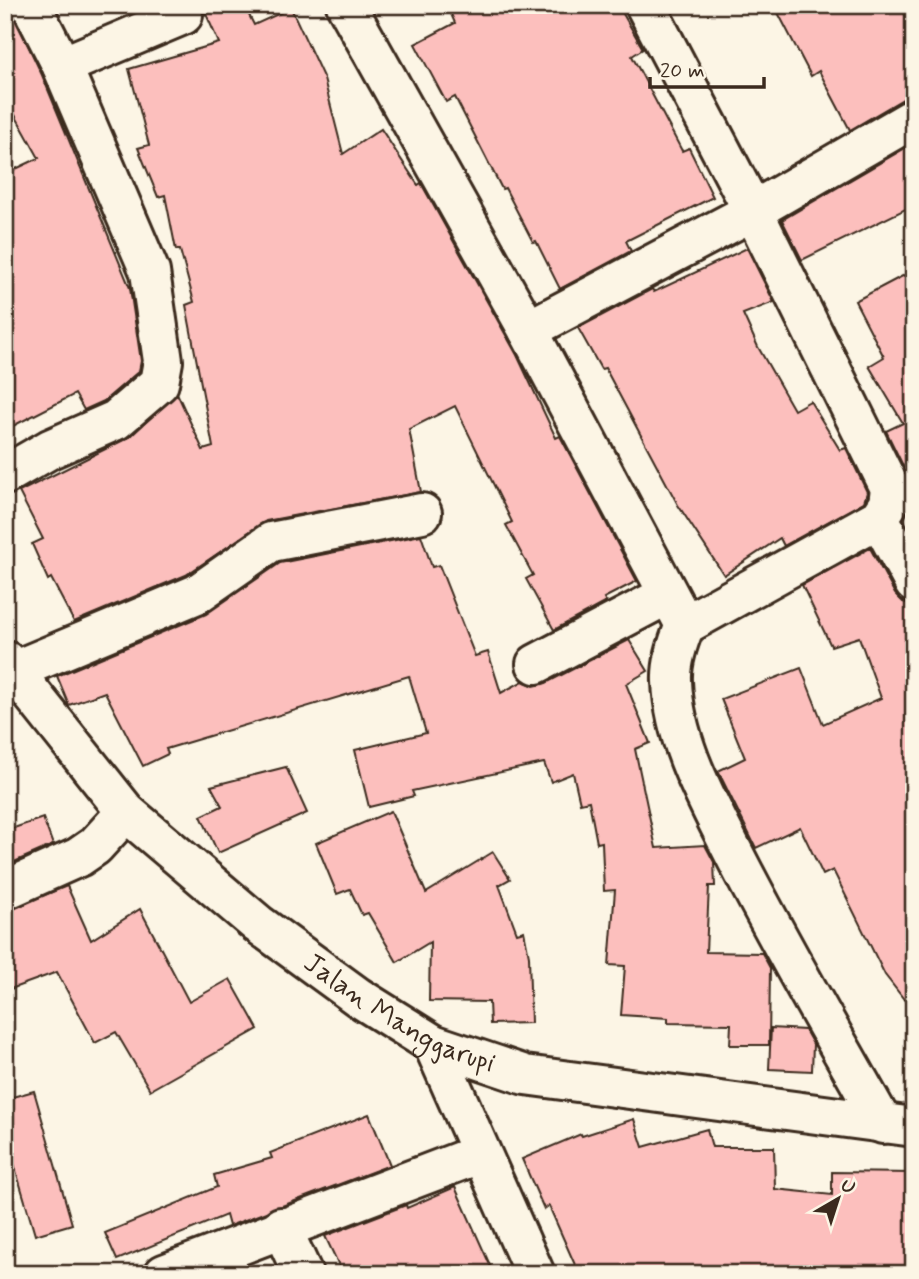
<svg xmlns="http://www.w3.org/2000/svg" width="919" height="1279" font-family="Mynerve,sans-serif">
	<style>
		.building { fill: #fcbfbd; stroke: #3b2a1e; stroke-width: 2 }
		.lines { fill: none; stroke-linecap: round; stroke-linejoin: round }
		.minor-casing { stroke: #3b2a1e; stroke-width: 44 }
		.minor { stroke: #fcf5e5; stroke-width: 38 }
		.labels { text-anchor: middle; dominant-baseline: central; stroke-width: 6; stroke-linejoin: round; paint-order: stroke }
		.street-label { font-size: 28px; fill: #3b2a1e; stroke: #fcf5e5 }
	</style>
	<rect width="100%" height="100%" fill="#fcf5e5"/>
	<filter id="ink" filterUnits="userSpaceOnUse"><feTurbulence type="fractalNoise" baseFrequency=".0143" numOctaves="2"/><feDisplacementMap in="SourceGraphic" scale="14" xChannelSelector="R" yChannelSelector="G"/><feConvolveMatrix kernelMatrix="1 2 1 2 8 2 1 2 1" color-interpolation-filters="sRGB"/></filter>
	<g filter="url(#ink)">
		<!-- building -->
		<g class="building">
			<path d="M 5,5 L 9,5 L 42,75 L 130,288 L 141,361 L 139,371 L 104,401 L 84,410 L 75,394 L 5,430 L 5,174 L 39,158 L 5,97 Z"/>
			<path d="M 202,5 L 244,5 L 254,25 L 291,8 L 324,79 L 343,154 L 381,129 L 418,185 L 421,183 L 517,355 L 556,438 L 560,436 L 637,581 L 604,598 L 606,602 L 554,630 L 526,579 L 533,575 L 506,525 L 512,522 L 455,406 L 409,429 L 421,492 L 266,521 L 186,575 L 74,622 L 51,578 L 48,580 L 32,544 L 43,539 L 19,492 L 130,437 L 177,393 L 203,450 L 213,447 L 186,305 L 194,302 L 180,250 L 176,250 L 165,195 L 158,197 L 138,148 L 149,145 L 129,69 L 219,43 Z"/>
			<path d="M 447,5 L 618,5 L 643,49 L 632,56 L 682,151 L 689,148 L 713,197 L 626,241 L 631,251 L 560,289 L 536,241 L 533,242 L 505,188 L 502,189 L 455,97 L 446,102 L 415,44 L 455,23 Z"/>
			<path d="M 774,5 L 901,5 L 914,32 L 914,96 L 903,99 L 850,130 L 819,71 L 811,76 Z"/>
			<path d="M 914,143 L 914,205 L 802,260 L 782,220 Z"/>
			<path d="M 747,248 L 774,302 L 743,314 L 758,347 L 794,410 L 810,401 L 840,450 L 846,448 L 867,492 L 864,502 L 784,546 L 780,538 L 724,575 L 678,505 L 605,368 L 601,369 L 578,328 L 652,289 L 654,292 Z"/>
			<path d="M 914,270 L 914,476 L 909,478 L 886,431 L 903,423 L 869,366 L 884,357 L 855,301 Z"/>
			<path d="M 421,535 L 432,567 L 439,565 L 475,656 L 488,652 L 501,693 L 523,681 L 534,686 L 546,683 L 629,640 L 648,671 L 626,684 L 650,743 L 635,749 L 656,848 L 705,845 L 714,862 L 715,886 L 709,886 L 706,952 L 762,953 L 770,968 L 769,1045 L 730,1045 L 731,1024 L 668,1023 L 668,1018 L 621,1015 L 625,966 L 609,965 L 615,890 L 604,891 L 602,842 L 597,843 L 589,801 L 580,803 L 573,773 L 551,782 L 544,763 L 412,791 L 414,796 L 369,807 L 355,750 L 426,733 L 409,676 L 166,749 L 168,754 L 143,766 L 105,692 L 69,705 L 57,676 L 206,614 L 280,563 Z"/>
			<path d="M 870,548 L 895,594 L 903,602 L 914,605 L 914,1012 L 885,975 L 833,870 L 823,875 L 800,827 L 756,848 L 718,771 L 745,758 L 721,699 L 801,668 L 823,724 L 881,698 L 859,637 L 831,646 L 802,585 Z"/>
			<path d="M 286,767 L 307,813 L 218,853 L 201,816 L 222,806 L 211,786 Z"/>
			<path d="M 391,811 L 426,893 L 493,852 L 510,879 L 499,885 L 517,933 L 524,931 L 529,956 L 531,1023 L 490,1024 L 489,1002 L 429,1001 L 430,942 L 397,962 L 368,913 L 362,915 L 350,889 L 337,894 L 316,843 Z"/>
			<path d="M 43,818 L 53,845 L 5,866 L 5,831 Z"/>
			<path d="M 67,886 L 91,940 L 140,909 L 189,1002 L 230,979 L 258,1029 L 150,1090 L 116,1032 L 95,1043 L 57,972 L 5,991 L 5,911 Z"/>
			<path d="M 771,1028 L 805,1030 L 813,1044 L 812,1071 L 769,1069 Z"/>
			<path d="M 34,1091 L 72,1224 L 35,1235 L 14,1164 L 5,1166 L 5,1099 Z"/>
			<path d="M 369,1114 L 390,1165 L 229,1226 L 226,1215 L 117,1260 L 105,1233 L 217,1187 L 214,1175 L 272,1158 L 270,1153 Z"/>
			<path d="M 634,1119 L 643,1147 L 707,1129 L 712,1147 L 774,1147 L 775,1189 L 832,1195 L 832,1172 L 914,1173 L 914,1274 L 579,1274 L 549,1206 L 544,1209 L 522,1159 L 581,1134 L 582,1136 Z"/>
			<path d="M 455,1187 L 494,1274 L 343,1274 L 325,1236 L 406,1205 L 407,1208 Z"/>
		</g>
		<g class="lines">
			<defs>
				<g id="minor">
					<path d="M 346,5 L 528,330 L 685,625 C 678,642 671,662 672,681 C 674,741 706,798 732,850 C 779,943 832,1033 883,1124"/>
					<path d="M 645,5 L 753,211 L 890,488 L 888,504 L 879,518 L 685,625"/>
					<path d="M 62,66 L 183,15"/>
					<path d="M 528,330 L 753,211 L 914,118"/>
					<path d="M 5,475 L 50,449 L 116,420 L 159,383 L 163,361 L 150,272 L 62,66 L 31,5"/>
					<path d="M 879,518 L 914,583"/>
					<path id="s1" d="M 5,660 L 126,812 L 258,924 L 358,997 L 433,1044 L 525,1075 L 914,1127"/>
					<path d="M 536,664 L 667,595"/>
					<path d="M 13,671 L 197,594 L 271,542 L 422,513"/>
					<path d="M 5,890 L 79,857 L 95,846 L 126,812"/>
					<path d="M 433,1044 L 535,1274"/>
					<path d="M 281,1227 L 303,1274"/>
					<path d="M 164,1274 L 479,1154"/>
				</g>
			</defs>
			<!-- minor casing -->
			<use href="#minor" class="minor-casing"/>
			<!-- minor -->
			<use href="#minor" class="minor"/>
		</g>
	</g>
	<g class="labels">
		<!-- street labels -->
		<g class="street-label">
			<text stroke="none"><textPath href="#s1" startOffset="536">Jalan Manggarupi</textPath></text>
		</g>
	</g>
	<!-- margin -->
	<rect width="919" height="1279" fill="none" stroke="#fcf5e5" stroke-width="28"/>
	<rect x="14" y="14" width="891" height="1251" fill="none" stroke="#3b2a1e" stroke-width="2.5" filter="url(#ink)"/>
	<!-- north arrow -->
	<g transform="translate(838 1199) rotate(39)" stroke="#fcf5e5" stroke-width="5" paint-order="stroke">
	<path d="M0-5L12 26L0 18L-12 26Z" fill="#3b2a1e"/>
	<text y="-10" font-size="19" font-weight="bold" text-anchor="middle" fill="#3b2a1e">U</text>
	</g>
	<!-- scale -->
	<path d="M650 77v10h114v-10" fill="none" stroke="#3b2a1e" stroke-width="3.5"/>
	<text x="660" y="77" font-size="21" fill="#3b2a1e" stroke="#fcf5e5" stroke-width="5" paint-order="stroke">20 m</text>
</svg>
